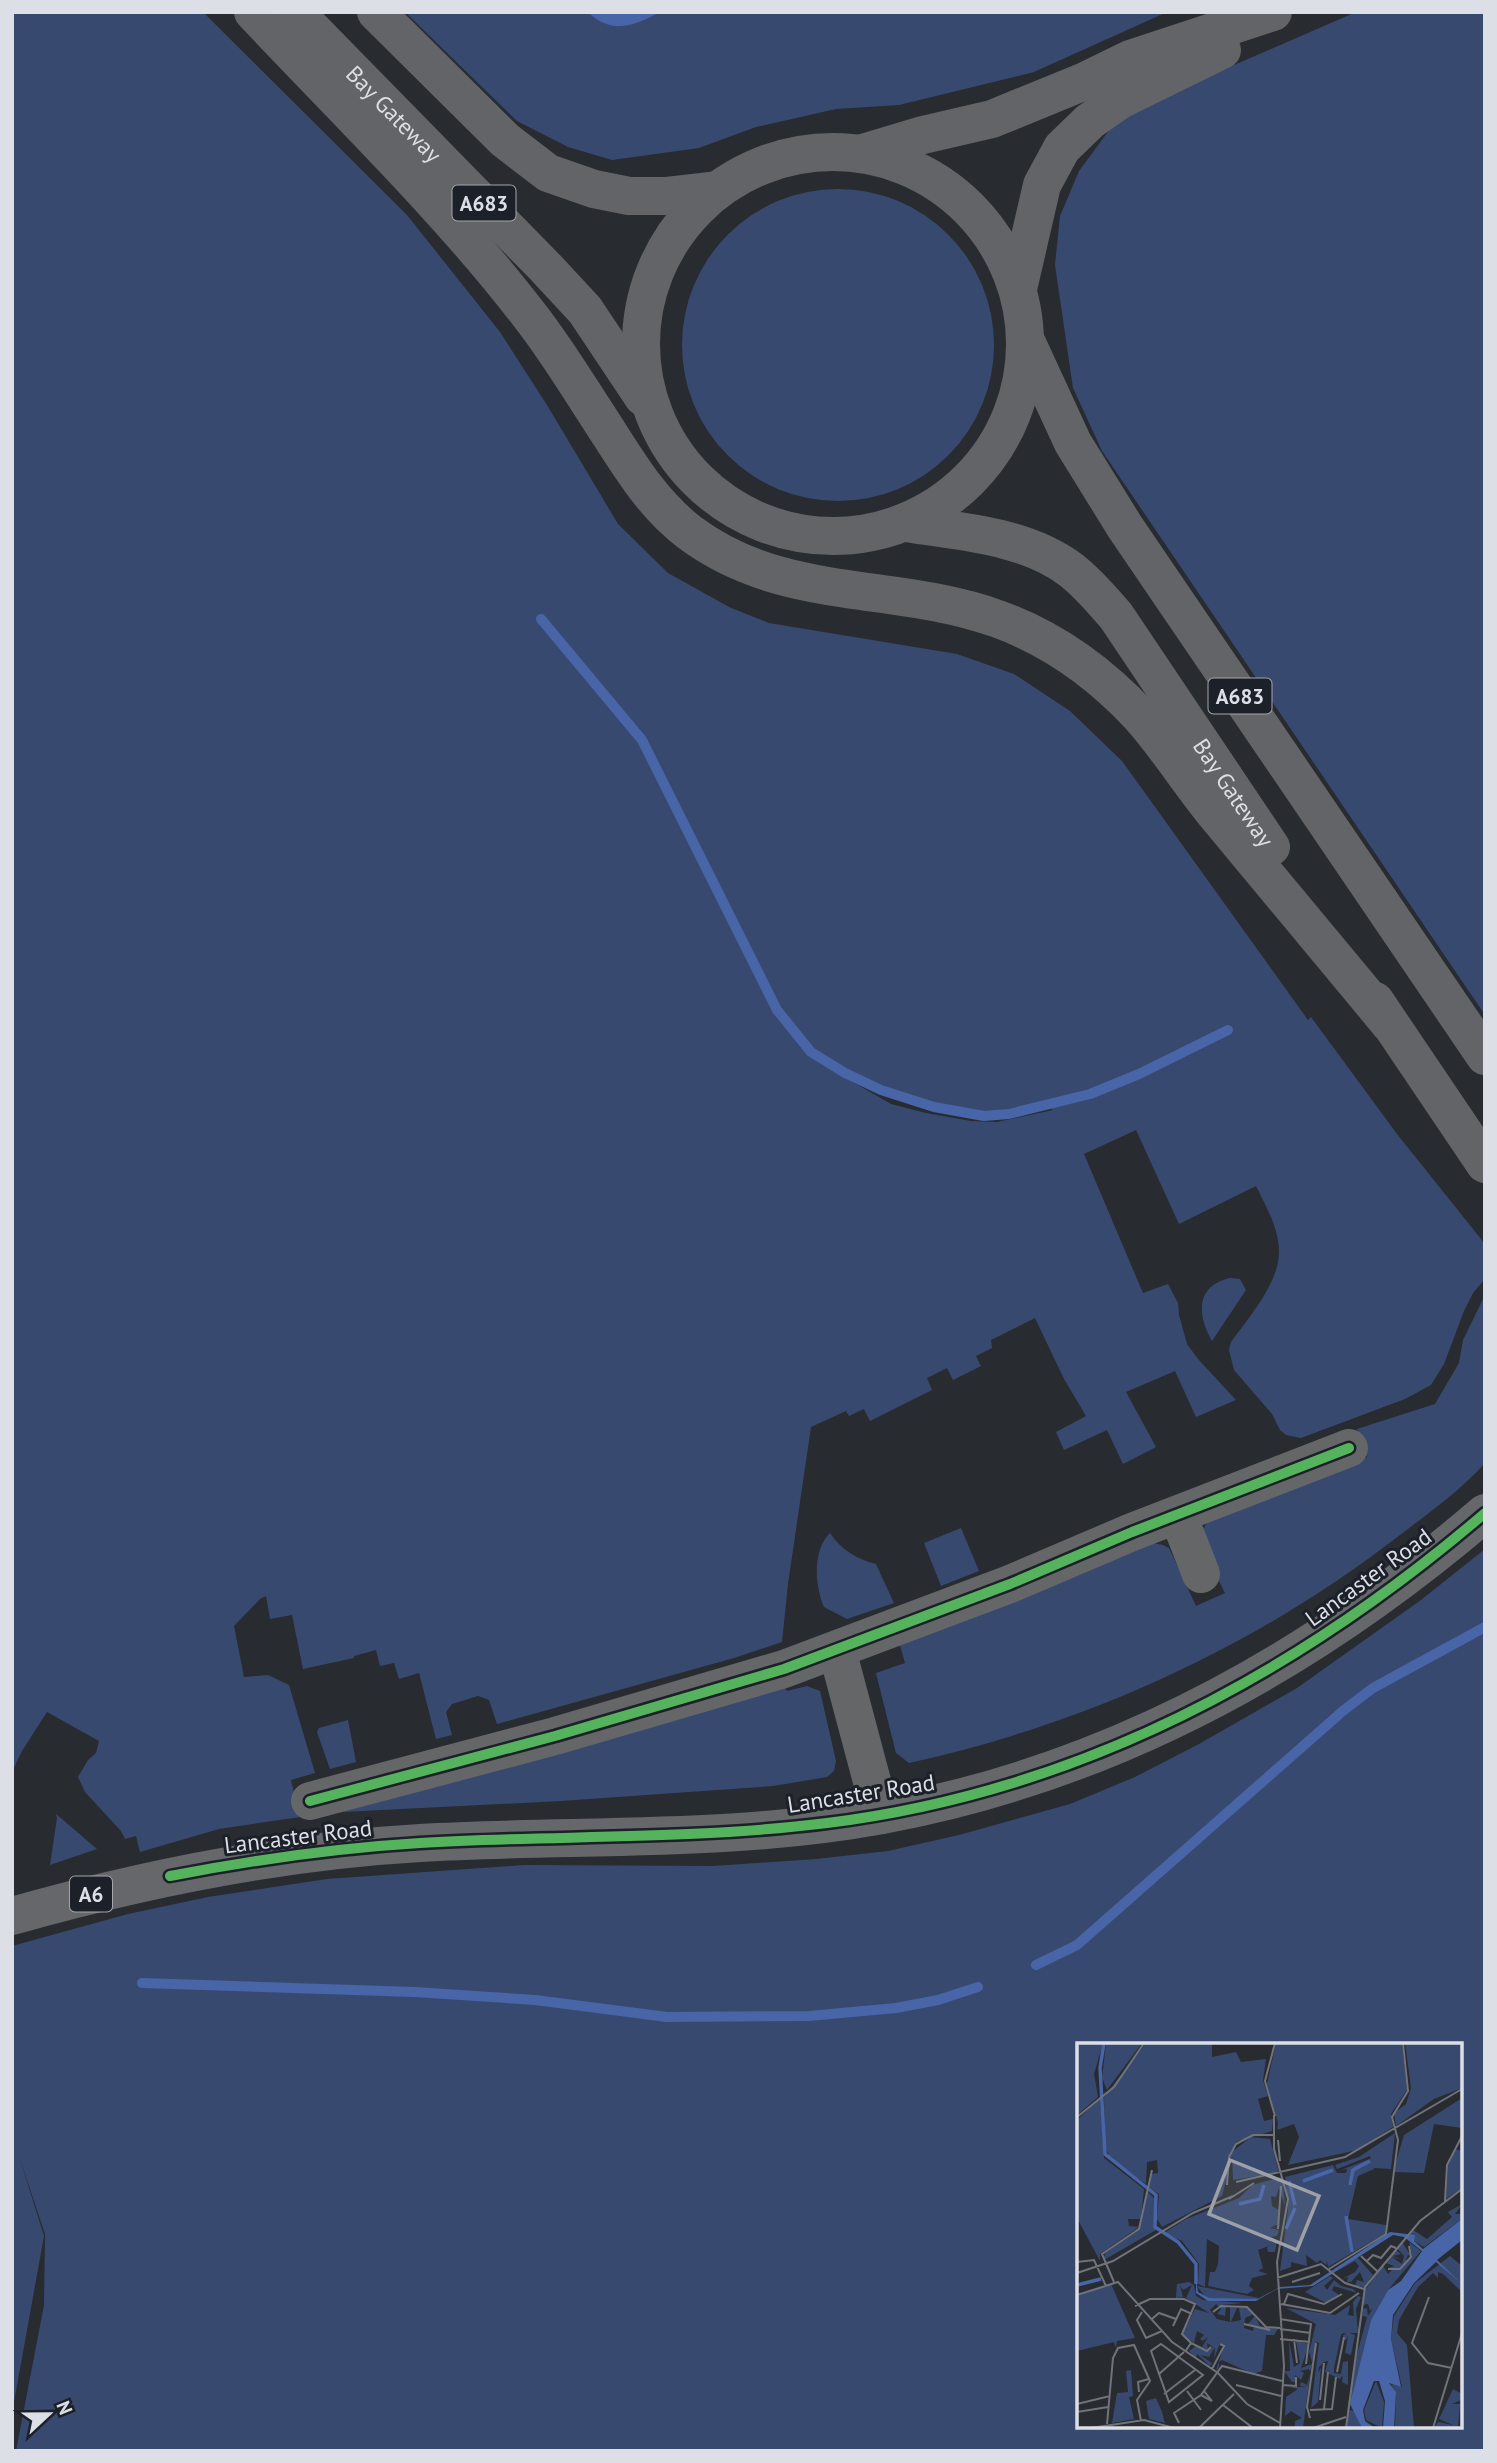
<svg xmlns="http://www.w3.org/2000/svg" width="1497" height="2463" font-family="'PT Sans',sans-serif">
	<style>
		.green { fill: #384970; fill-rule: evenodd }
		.water { fill: #4865a8 }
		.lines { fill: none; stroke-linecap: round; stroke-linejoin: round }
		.stream { stroke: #4865a8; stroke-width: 10 }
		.minor { stroke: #656668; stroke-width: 38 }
		.major { stroke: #65676b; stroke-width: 38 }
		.highway { stroke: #626467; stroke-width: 38 }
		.cycleway-casing { stroke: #1c2029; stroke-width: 15 }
		.cycleway { stroke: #56b35d; stroke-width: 10 }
		.labels { text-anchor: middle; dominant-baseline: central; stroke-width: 6; stroke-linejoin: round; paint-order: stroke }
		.shield { fill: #1c2029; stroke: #a2a6ad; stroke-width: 2 }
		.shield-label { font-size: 21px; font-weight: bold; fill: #dcdfe6 }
		.street-label { font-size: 23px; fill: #dcdfe6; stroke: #1c2029 }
		.inset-river { fill: none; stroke: #4865a8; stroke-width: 3.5 }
		.inset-road { fill: none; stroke: #707379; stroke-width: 2 }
		.view { fill: #9da0a6; fill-opacity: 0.15; stroke: #9da0a6; stroke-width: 3.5 }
		.inset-edge { fill: none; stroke: #dcdfe6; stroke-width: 3.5 }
	</style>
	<rect width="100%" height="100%" fill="#282b30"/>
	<!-- green -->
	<g class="green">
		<path d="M 12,12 L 203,12 L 407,215 L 500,332 L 547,405 L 618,524 L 668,573 L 731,608 L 769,623 L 957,654 L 1014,674 L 1070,711 L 1122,761 L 1308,1020 L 1311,1017 L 1397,1134 L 1481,1239 L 1485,1245 L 1485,1279 L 1473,1293 L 1464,1311 L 1444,1364 L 1431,1385 L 1405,1399 L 1301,1438 L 1286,1435 L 1280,1430 L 1272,1414 L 1234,1370 L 1229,1350 L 1231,1342 C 1249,1317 1279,1283 1279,1252 C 1279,1229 1266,1206 1256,1186 L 1179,1224 L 1136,1130 L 1084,1154 L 1143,1293 L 1168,1284 L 1178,1303 L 1179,1315 L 1187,1344 L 1198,1359 L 1236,1400 L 1196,1417 L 1175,1371 L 1126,1392 L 1156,1447 L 1123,1464 L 1107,1430 L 1064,1450 L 1056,1432 L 1086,1416 L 1064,1379 L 1035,1318 L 991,1340 L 992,1348 L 976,1356 L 981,1366 L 953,1380 L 947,1368 L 927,1378 L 932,1390 L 870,1421 L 864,1409 L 849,1416 L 846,1411 L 811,1427 L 788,1584 L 782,1642 L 734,1658 L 497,1724 L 489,1700 L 478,1696 L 452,1704 L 446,1712 L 452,1735 L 436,1739 L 419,1673 L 399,1679 L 394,1663 L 380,1666 L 376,1650 L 354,1656 L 354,1658 L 303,1669 L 292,1615 L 270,1619 L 266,1596 L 260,1599 L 234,1626 L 244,1677 L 268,1675 L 289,1685 L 315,1773 L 291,1780 L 300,1817 L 219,1829 L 140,1852 L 136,1836 L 125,1839 L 121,1831 L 85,1792 L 78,1777 L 88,1760 L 96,1753 L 99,1741 L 47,1712 L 22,1751 L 12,1772 ZM 816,1061 L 921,1101 L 979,1113 L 1046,1105 L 1053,1110 L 997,1122 L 971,1121 L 926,1113 L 891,1104 Z"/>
		<path d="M 405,12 L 1167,12 L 1034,72 L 899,105 L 836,109 L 756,127 L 699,148 L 612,160 L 568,147 L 517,121 Z"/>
		<path d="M 1356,12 L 1485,12 L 1485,1015 L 1102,451 L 1073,388 L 1055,265 L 1060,216 L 1079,171 L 1110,129 L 1147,103 Z"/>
		<circle cx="838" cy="345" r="156"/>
		<path d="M 1230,1278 L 1240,1279 L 1246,1290 L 1212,1341 C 1197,1315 1195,1286 1230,1278 Z"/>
		<path d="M 1485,1295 L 1485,1463 C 1460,1491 1430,1512 1400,1535 C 1257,1646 1087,1724 909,1763 L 896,1753 L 876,1673 L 905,1663 L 899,1642 L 1148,1542 L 1163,1545 L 1169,1548 L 1196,1606 L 1225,1593 L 1212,1567 L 1203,1532 L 1205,1525 L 1216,1515 L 1367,1457 L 1357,1429 L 1435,1404 L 1459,1363 L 1463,1340 Z"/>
		<path d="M 961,1528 L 979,1571 L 941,1586 L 924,1543 Z"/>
		<path d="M 830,1533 C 841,1550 857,1559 876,1564 L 894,1603 L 847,1619 L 824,1607 C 815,1586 812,1550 830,1533 Z"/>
		<path d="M 1485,1549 L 1485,2451 L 16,2451 L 44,2305 L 45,2234 L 19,2156 L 44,2236 L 12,2413 L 12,1946 L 128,1914 L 208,1897 L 327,1879 L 524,1865 L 713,1866 L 816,1859 L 888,1851 L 959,1835 L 1070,1804 L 1135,1777 L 1199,1744 L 1297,1688 L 1421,1600 ZM 1079,2045 L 1460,2045 L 1460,2426 L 1079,2426 Z"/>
		<path d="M 783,1684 L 787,1691 L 807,1686 L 820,1691 L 836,1761 L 834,1771 L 827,1777 L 773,1786 L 561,1801 L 342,1812 Z"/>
		<path d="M 348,1720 L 356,1762 L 330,1769 L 317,1732 L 319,1728 Z"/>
		<path d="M 56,1814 L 97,1849 L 50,1865 L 57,1818 Z"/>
	</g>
	<!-- water -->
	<path class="water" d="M 588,12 L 660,12 C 634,26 611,35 588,12 Z"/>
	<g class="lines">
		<!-- stream -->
		<g class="stream">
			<path d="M 541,619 L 642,740 L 777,1010 L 811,1052 L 845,1073 L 881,1090 L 934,1107 L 984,1116 L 1009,1114 L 1090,1094 L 1139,1074 L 1228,1030"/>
			<path d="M 1036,1965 L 1077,1945 L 1344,1710 L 1373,1688 L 1485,1627"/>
			<path d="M 142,1983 L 415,1992 L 535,2000 L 667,2017 L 809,2016 L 896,2008 L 938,2000 L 978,1987"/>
		</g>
		<!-- minor -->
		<g class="minor">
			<path d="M 1178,1515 L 1201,1574"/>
			<path d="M 837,1650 L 881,1815"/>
			<path d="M 310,1801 L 555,1736 L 784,1669 L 1010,1584 L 1132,1532 L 1349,1448"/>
		</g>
		<!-- major -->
		<path class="major" d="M 12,1916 C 146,1878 281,1851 420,1843 C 574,1834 730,1843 882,1815 C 1110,1773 1310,1663 1485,1513"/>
		<!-- highway -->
		<g class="highway">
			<path d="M 253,12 C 346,111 448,209 530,316 C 556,349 578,386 601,421 C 627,461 650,502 689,532 C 783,603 893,581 998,619 C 1053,639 1100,673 1140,716 C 1167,746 1191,785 1217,816 C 1275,885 1332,954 1389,1023"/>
			<path id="s1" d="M 295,12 L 546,268 L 585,310 L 643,397"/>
			<path d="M 376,12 L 505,140 L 548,173 L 594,189 L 629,196 L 665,196 L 717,190"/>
			<circle cx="833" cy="344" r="192"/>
			<path d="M 863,153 L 923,135 L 992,119 L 1085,81 L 1130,59 L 1273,12"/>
			<path d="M 1018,289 L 1042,185 L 1062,148 L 1090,121 L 1120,100 L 1222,50"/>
			<path d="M 1026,341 L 1073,443 L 1125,527 L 1485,1056"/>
			<path id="s2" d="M 906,523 C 961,532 1024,535 1071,570 C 1088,583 1102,600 1116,616 L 1271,847"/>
			<path d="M 1375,1001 L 1485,1164"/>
		</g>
		<defs>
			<g id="cycleway">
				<path d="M 310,1801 L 555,1736 L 784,1669 L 1010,1584 L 1132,1532 L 1349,1448"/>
				<path d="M 170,1876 C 253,1860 336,1848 420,1843 C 556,1835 692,1840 827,1823 C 1076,1792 1296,1675 1485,1513"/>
			</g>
		</defs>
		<!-- cycleway casing -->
		<use href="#cycleway" class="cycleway-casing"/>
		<!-- cycleway -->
		<use href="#cycleway" class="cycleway"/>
	</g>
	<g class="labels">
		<!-- shield labels -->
		<g class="shield">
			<rect x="452.5" y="185.5" width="63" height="35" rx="5"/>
			<rect x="1208.5" y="678.5" width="63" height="35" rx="5"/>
			<rect x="70" y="1876.5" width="42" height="35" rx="5"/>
		</g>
		<g class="shield-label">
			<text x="484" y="203">A683</text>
			<text x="1240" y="696">A683</text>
			<text x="91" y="1894">A6</text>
		</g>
		<!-- street labels -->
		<g class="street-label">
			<text stroke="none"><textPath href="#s1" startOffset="142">Bay Gateway</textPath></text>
			<text stroke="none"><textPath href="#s2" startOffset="450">Bay Gateway</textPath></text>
			<text transform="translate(1368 1577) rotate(-36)">Lancaster Road</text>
			<text transform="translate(861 1793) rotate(-9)">Lancaster Road</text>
			<text transform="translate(298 1836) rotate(-7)">Lancaster Road</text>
		</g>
	</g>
	<!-- overview -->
	<g transform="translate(1077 2043)">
		<rect width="385" height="385" fill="#282b30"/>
		<path d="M 0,0 L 26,0 L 17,31 L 21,54 L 0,72 ZM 29,0 L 65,0 L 30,47 L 25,35 ZM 69,0 L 135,0 L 135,14 L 159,9 L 164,19 L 189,16 L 186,37 L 191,53 L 181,56 L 187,78 L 196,76 L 195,88 L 159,99 L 145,153 L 85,184 L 80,176 L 82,151 L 71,144 L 74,131 L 81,130 L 80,117 L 70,119 L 69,141 L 33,115 L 28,104 L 27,54 ZM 199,0 L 325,0 L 330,47 L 314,71 L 316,84 L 281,107 L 211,122 L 222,94 L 217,81 L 200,87 L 198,103 L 201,80 L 190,41 ZM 328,0 L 385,0 L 385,45 L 357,56 L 319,83 L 317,70 L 329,61 L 334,45 ZM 23,55 L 27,115 L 67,146 L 64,176 L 51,176 L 52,183 L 62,184 L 23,211 L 23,218 L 0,175 L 0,77 ZM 385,55 L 385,85 L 357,81 L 347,130 L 316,129 L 327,92 ZM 318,90 L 314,126 L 297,125 L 293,113 L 260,126 L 258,122 L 282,114 ZM 174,94 L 193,96 L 202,130 L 156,137 L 155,109 ZM 378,106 L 385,108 L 385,145 L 369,156 L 371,122 ZM 295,115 L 297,126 L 281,133 L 271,176 L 309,182 L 309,190 L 251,224 L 250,218 L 249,222 L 243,217 L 240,220 L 229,212 L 230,223 L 214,219 L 214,224 L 203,228 L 211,166 L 208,134 L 256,122 L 260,130 L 269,130 L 270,126 L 264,127 ZM 204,134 L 206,140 L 208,164 L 202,145 L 199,154 L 194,153 L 195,163 L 202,167 L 201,181 L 193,185 L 202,187 L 200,193 L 194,194 L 200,198 L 198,209 L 191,209 L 190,204 L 197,201 L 181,207 L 186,225 L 181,228 L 191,231 L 175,235 L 172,243 L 177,247 L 170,251 L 131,243 L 133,229 L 138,229 L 141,221 L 142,203 L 130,196 L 128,244 L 121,241 L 122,221 L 105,198 L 87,190 L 109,176 L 162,155 L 175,142 ZM 69,147 L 79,157 L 79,187 L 27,217 L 28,210 L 62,187 ZM 385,161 L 378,171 L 385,171 L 385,176 L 347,204 L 332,195 L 336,187 L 350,196 L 375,174 L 371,169 ZM 325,199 L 334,213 L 331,212 L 329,217 L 334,216 L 335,212 L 332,199 L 344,208 L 311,247 L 294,277 L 272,367 L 278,368 L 285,385 L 270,385 L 271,363 L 279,315 L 290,274 L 285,273 L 286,266 L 290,265 L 291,273 L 296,265 L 293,268 L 291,261 L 286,262 L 288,247 L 306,223 L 311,231 L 315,227 L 312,225 L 317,223 L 309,220 L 319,207 L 324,211 L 316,213 L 324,216 L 315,214 L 325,221 L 327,213 L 320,205 ZM 373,213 L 385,223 L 385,249 L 366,231 L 361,229 L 361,235 L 356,230 L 341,244 L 322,277 L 320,290 L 330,302 L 337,385 L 318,385 L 319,350 L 314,341 L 325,344 L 314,296 L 317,273 L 338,240 ZM 280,214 L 296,232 L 287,244 L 278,243 L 280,237 L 287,239 L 283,229 L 274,239 L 270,239 L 271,234 L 265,236 L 278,229 L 282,223 L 278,218 L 260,228 ZM 253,233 L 256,235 L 247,243 L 250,247 L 257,237 L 264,243 L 276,246 L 280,250 L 257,243 L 255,247 L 262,252 L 249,260 L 228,249 ZM 112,239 L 117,242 L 119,253 L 126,257 L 166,260 L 144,262 L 149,264 L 148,273 L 140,271 L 144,266 L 139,261 L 133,267 L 140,276 L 153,279 L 153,264 L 160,265 L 154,279 L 164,277 L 162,265 L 169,265 L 173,267 L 177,271 L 168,275 L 167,285 L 176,288 L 177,284 L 170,282 L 178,273 L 183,283 L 201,286 L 197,292 L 189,292 L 185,328 L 176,331 L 145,317 L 142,319 L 142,323 L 141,326 L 139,327 L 147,303 L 143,300 L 137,316 L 138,304 L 132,314 L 123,312 L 135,320 L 133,323 L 120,311 L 119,315 L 112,311 L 116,312 L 112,308 L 119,303 L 130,309 L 136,304 L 130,300 L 131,307 L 125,304 L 131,294 L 126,298 L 123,296 L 127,292 L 120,288 L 117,300 L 105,292 L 118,266 L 132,270 L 109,255 L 115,242 L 106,247 L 103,242 L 106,254 L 99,255 L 100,241 ZM 34,241 L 58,295 L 40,298 L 39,305 L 37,299 L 0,308 L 0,253 ZM 120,243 L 182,255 L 199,246 L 181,256 L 160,257 L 129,255 ZM 281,253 L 284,254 L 279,266 L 281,290 L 272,290 L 278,292 L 274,312 L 268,310 L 271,293 L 268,298 L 266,292 L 270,291 L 266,290 L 264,292 L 257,325 L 257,330 L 264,331 L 266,319 L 271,318 L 271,342 L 265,339 L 266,332 L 263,336 L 248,329 L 251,318 L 247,319 L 242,324 L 241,330 L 244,324 L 241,359 L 234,365 L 242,300 L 239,299 L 235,319 L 232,309 L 239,281 L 209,265 L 258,272 L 273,262 L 271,272 L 277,273 L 276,259 ZM 212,297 L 217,324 L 223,320 L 219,298 L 232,301 L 224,325 L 235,321 L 233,329 L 232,326 L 223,328 L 227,330 L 224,337 L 218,332 L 219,339 L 215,339 L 208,329 L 209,341 L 208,328 L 213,328 ZM 54,327 L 56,353 L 52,354 L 57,376 L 35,380 L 40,350 L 51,349 L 49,328 ZM 233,331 L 226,385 L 218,385 L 218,378 L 225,375 L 214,368 L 208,373 L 209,354 L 221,346 L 212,344 L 230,344 L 223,343 L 224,339 L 230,342 ZM 299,338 L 307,359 L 305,385 L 289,377 L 287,367 ZM 376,346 L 385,351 L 384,357 L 375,361 L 383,361 L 381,385 L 357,385 L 361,379 L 376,382 L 362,376 ZM 79,355 L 85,369 L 88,380 L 72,376 L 69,358 Z" fill="#384970"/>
		<path d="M 385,176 L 385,197 L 360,217 L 385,241 L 359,219 L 337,240 L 316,272 L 314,296 L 324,344 L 312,340 L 319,349 L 317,385 L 306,385 L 308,358 L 302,338 L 297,338 L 286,367 L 288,378 L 298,385 L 285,385 L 273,361 L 294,277 L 311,247 L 324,238 L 345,208 L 327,194 L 316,192 L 236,243 L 200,246 L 179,258 L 131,258 L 119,250 L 119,236 L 121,249 L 132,255 L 181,256 L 203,244 L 233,242 L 313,189 L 338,192 L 337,198 L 346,206 Z" fill="#4865a8"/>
		<path class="inset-river" d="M 27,0 L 23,25 L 28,111 L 79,152 L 78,184 L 101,199 L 119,221 L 119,241M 212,138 L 218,162M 226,138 L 256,127M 273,142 L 276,127 L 293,118M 162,161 L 183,156 L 187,142M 269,173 L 275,209M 209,186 L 218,165M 0,242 L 24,236"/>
		<path class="inset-road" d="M 198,0 L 188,38 L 198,73M 197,72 L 197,106 L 211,156 L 200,219 L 207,323 L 203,385M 0,74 L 37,44 L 67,0M 201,97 L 203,118M 159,139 L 268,114 L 385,46M 150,142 L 152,114 L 159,101 L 176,92 L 198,92M 152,156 L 177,140M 368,158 L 370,122 L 385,93M 201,186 L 204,143M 284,213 L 300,228M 0,219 L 17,217 L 29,243M 289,219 L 296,212 L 304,215 L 314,203 L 319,205M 252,226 L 309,191 L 321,97 L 315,74 L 331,48 L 326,0M 311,226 L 323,226 L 334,214 L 332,203M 0,230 L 36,218 L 116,170 L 156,153M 200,235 L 244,221 L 268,240 L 287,246M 37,239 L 25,211 L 62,186 L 75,127M 215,239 L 243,230M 0,252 L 41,239 L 95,299 L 141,330 L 170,361 L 203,380M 352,254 L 335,300 L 351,320 L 375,325M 204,261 L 253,270 L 282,250M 207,261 L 211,251 L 247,261 L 265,251M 58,263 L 73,256 L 107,256 L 118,261 L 105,291 L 114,300 L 108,309M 65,269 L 60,277 L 69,295 L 85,288M 136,269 L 144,263 L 170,264 L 189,284 L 203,285M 75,276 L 82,270 L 99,276M 203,276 L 234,281 L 229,321M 167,281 L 193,287M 96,283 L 104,266 L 115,271M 203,286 L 234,290M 203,296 L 233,299M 217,296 L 220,320M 114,300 L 130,308 L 134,304M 84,301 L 126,332 L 92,359 L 74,308 ZM 135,326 L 147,303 L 143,301M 260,329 L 267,294M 82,331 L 107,309M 159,342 L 204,353M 205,342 L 219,343 L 219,334M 110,348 L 124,367M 62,349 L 61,339 L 72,336M 87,351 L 118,327M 124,352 L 135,358 L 127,348M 243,357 L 247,320M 0,361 L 33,353M 146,362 L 176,385M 247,366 L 251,329M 233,367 L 255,366 L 259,334M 0,369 L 31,364M 233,375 L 230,364 L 239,300M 102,380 L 97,370 L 124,352 L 145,323 L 205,338M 30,381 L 36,315 L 41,305 L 57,302 L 73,338 L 60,357 L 64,378M 14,385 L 67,377 L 97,385M 122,385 L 157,351M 236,385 L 269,374M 269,385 L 288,244 L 343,178 L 385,146M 356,385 L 385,290"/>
		<path class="view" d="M 153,117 L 242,153 L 220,207 L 132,171 Z"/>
		<rect width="385" height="385" class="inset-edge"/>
	</g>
	<!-- border -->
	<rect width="1497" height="2463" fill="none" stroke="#dcdfe6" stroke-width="28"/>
	<!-- north arrow -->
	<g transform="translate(49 2414) rotate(68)" stroke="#1c2029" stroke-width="5" paint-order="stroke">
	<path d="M0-5L12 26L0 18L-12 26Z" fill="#dcdfe6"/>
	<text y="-10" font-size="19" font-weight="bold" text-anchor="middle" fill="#dcdfe6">N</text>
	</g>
</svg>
